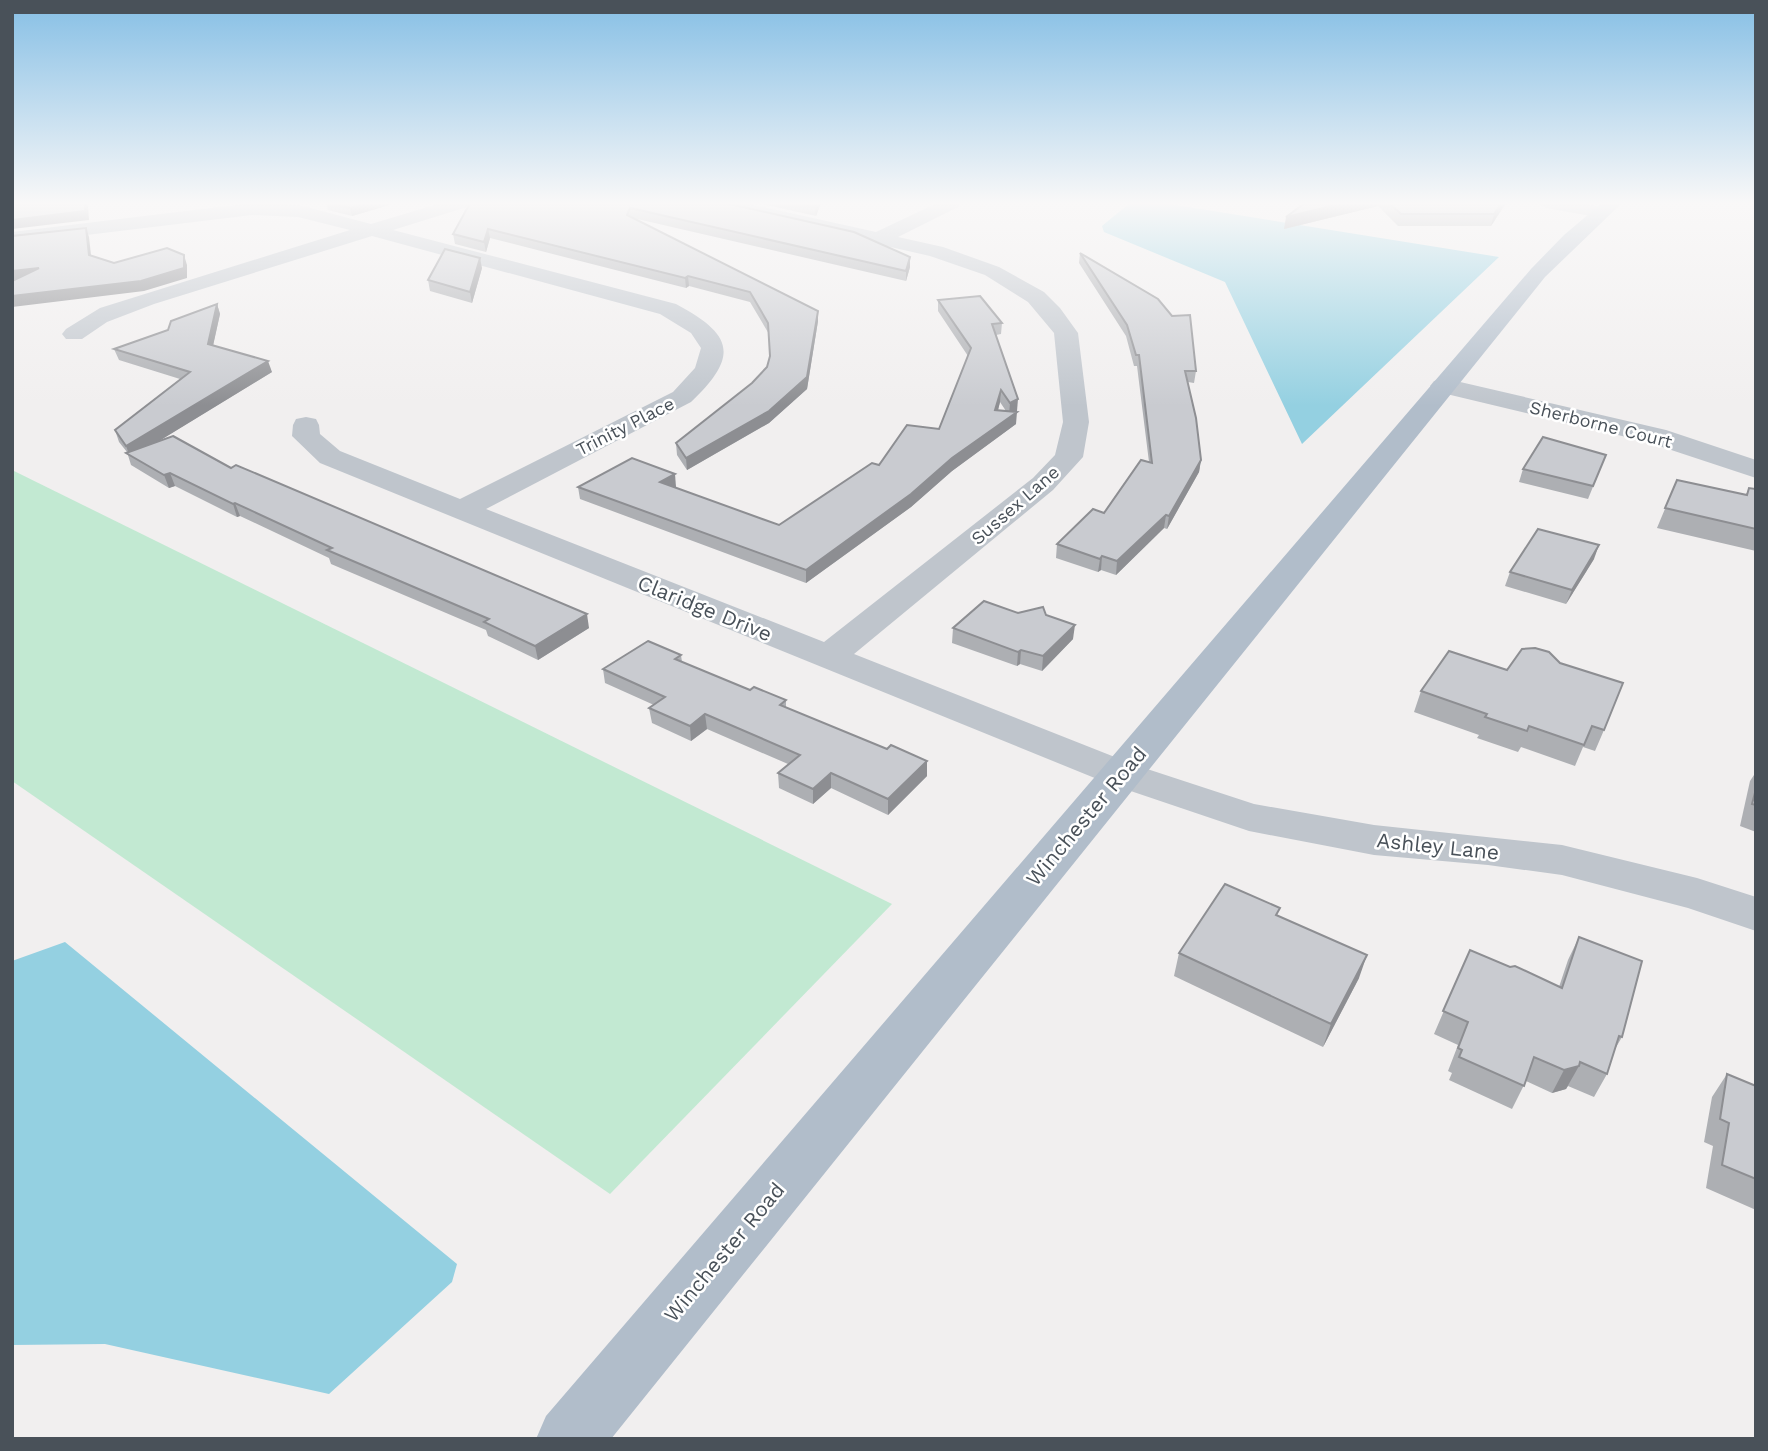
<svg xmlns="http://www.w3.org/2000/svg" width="1768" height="1451" font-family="'Work Sans',sans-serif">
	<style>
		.green { fill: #c2e9d2 }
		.water { fill: #94d0e1 }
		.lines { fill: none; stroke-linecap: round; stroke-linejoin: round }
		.minor { fill: #bfc5cc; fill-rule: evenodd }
		.major { fill: #b1bdca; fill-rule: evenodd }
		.wall { fill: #adafb3; fill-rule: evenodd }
		.shaded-wall { fill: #8d8e92 }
		.building { fill: #c9cbd0; stroke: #8d8e92; stroke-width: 2 }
		.labels { text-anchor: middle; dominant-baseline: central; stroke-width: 5; stroke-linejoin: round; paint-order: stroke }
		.far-street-label { font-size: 18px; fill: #495159; stroke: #fff }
		.street-label { font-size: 21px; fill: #495159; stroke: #fff }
	</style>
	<rect width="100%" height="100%" fill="#f1efef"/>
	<!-- green -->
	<path class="green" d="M 12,470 L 892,904 L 610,1194 L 12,781 Z"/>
	<!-- water -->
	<g class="water">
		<path d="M 1130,203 L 1163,203 L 1499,257 L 1302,444 L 1225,282 L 1104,232 L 1102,226 Z"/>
		<path d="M 65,942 L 457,1264 L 452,1282 L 329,1394 L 105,1344 L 12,1345 L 12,961 Z"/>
	</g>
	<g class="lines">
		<!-- minor -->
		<g class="minor">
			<path d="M 252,203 L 299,205 L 371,224 L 441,203 L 470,203 L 467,207 L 393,230 L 676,304 C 734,335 739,356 691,402 L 486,509 L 824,642 L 1033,478 L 1055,455 L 1063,422 L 1054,333 L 1028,302 L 985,275 L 930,256 L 719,208 L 710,203 L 745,203 L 876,232 L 937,203 L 961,203 L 958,207 L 898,237 L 943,247 L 999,267 L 1044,292 L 1060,308 L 1078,333 L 1089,422 L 1083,457 L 1053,490 L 854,654 L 1135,765 L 1254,804 L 1374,825 L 1562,845 L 1697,878 L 1756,897 L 1756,931 L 1688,908 L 1562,875 L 1488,865 L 1374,855 L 1249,831 L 1107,783 L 320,463 L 292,436 L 293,425 L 296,419 L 306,417 L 316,419 L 319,425 L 320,434 L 340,451 L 460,499 L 673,392 L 695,368 L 701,348 L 691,333 L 660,314 L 372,236 L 154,304 L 107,322 L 82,339 L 66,339 L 62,334 L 66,329 L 100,308 L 350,230 L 298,217 L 252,215 L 12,244 L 12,232 Z"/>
			<path d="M 1537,203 L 1581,203 L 1609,208 L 1611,212 L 1602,218 L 1546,208 Z"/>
			<path d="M 1443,378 L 1666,430 L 1756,460 L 1756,478 L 1647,442 L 1434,391 L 1430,386 L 1434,381 Z"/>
		</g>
		<!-- major -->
		<path class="major" d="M 1602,203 L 1622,203 L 1545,277 L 611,1439 L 536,1439 L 546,1416 L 1531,269 L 1564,235 Z"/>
	</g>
	<!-- wall -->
	<g class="wall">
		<path d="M 326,203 L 396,203 L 352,216 L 328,210 Z"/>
		<path d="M 470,203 L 725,203 L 910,267 L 906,281 L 633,218 L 818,321 L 807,389 L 769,423 L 687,470 L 677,455 L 676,443 L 752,383 L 767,367 L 770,356 L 769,334 L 750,302 L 689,286 L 686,288 L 490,238 L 486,252 L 455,244 L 453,234 Z"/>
		<path d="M 758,203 L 821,203 L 816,216 Z"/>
		<path d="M 1305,203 L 1506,203 L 1491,226 L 1398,226 L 1378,206 L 1284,229 Z"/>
		<path d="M 1080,253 L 1196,371 L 1194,383 L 1188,382 L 1201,460 L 1199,472 L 1167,529 L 1164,528 L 1116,575 L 1101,570 L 1098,572 L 1056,558 L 1057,544 L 1104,513 L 1149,462 L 1137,366 L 1134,366 L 1126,336 L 1079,263 Z"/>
		<path d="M 482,268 L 472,303 L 430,291 L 428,280 Z"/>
		<path d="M 938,300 L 1002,323 L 1001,334 L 996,335 L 1017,411 L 1015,412 L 1016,424 L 952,471 L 911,507 L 806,583 L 580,499 L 578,487 L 676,487 L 675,488 L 779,525 L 939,429 L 968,356 L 938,311 ZM 1000,402 L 1006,411 L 998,410 Z"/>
		<path d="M 217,304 L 220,314 L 213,345 L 272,372 L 157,442 L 231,468 L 589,628 L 538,660 L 488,636 L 486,630 L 331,564 L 329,558 L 240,516 L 237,517 L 175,486 L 169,488 L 131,465 L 127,452 L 119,442 L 115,430 L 180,379 L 119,360 L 114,349 L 168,330 Z"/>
		<path d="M 1606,455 L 1588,499 L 1519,482 L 1523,469 Z"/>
		<path d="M 1677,480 L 1746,495 L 1749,488 L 1756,489 L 1756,551 L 1657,528 Z"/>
		<path d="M 1594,559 L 1566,604 L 1505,586 L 1510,572 Z"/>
		<path d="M 1018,613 L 1046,615 L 1073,639 L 1042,671 L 1020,664 L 1017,666 L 952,643 L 953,628 Z"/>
		<path d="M 681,655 L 682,662 L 750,690 L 786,700 L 786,708 L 927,776 L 888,815 L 831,788 L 813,804 L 779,788 L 778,773 L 788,764 L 707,729 L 691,741 L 652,723 L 649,708 L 654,705 L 605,683 L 603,669 Z"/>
		<path d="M 1507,670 L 1604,730 L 1595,751 L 1583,747 L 1575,766 L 1521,747 L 1518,752 L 1477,738 L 1479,735 L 1414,712 L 1421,691 Z"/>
		<path d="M 1756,772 L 1756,832 L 1740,826 L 1750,781 Z"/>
		<path d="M 1278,916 L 1359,978 L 1323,1047 L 1174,976 L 1179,953 Z"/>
		<path d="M 1579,937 L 1622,1037 L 1615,1049 L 1607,1074 L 1594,1097 L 1568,1086 L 1566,1089 L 1552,1093 L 1526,1081 L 1512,1109 L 1449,1080 L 1452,1073 L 1448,1071 L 1458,1045 L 1434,1034 L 1470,950 L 1559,987 L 1568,960 Z"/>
		<path d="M 1727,1074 L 1756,1086 L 1756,1210 L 1706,1188 L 1713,1146 L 1704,1142 L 1712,1097 Z"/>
	</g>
	<!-- shaded-wall -->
	<g class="shaded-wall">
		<path d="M 85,203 L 87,203 L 88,206 L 89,220 L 12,229 L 12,220 Z"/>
		<path d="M 366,203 L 396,203 L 352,216 L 350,208 Z"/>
		<path d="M 817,203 L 821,203 L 816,216 L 815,207 Z"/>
		<path d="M 1344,203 L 1378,203 L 1378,206 L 1284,229 L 1286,217 Z"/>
		<path d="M 1502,203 L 1506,203 L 1491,226 L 1494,214 Z"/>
		<path d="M 86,228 L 89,237 L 92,264 L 89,255 Z"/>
		<path d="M 488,229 L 490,238 L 486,252 L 484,242 Z"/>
		<path d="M 184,255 L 187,265 L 187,278 L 144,291 L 12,307 L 12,296 Z"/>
		<path d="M 910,257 L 910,267 L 906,281 L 906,271 Z"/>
		<path d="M 480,258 L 482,268 L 472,303 L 470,292 Z"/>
		<path d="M 39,268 L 12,281 L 12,271 Z"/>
		<path d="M 688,276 L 689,286 L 686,288 L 685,278 Z"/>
		<path d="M 217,304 L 220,314 L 211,355 L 208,344 Z"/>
		<path d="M 818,311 L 818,321 L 807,389 L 769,423 L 687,470 L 686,458 Z"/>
		<path d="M 268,361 L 272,372 L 133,457 L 129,454 L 126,446 Z"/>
		<path d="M 1001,390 L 1000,402 L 995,422 L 995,410 Z"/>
		<path d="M 1018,399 L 1017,411 L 1009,415 L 1010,403 Z"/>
		<path d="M 1017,412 L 1016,424 L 952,471 L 911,507 L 806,583 L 806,570 L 952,458 Z"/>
		<path d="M 1201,460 L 1199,472 L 1167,529 L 1169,516 Z"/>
		<path d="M 170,473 L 175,486 L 169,488 L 164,475 Z"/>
		<path d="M 675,474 L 676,487 L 661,495 L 660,482 Z"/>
		<path d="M 235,503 L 240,516 L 237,517 L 233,504 Z"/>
		<path d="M 1166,515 L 1164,528 L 1116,575 L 1117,561 Z"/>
		<path d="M 1599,545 L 1594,559 L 1566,604 L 1572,590 Z"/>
		<path d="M 1102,556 L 1101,570 L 1098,572 L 1100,559 Z"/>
		<path d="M 587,614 L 589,628 L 538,660 L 535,646 Z"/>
		<path d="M 1075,625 L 1073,639 L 1042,671 L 1043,656 Z"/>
		<path d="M 1021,650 L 1020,664 L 1017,666 L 1018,652 Z"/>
		<path d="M 705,714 L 707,729 L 691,741 L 690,726 Z"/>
		<path d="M 927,761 L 927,776 L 888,815 L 888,799 Z"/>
		<path d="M 831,773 L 831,788 L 813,804 L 813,789 Z"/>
		<path d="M 1367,955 L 1359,978 L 1323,1047 L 1331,1024 Z"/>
		<path d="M 1579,1066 L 1566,1089 L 1552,1093 L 1564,1070 Z"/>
	</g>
	<!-- building -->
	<g class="building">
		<path d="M 12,203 L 85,203 L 85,211 L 12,220 Z"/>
		<path d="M 331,203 L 366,203 L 350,208 Z"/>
		<path d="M 470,203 L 725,203 L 854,232 L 910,257 L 906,271 L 630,208 L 627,215 L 818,311 L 807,377 L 769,411 L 686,458 L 676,443 L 752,383 L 767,367 L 770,356 L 768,323 L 750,292 L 688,276 L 685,278 L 488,229 L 484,242 L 453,234 Z"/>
		<path d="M 798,203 L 817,203 L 815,207 Z"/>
		<path d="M 1305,203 L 1344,203 L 1286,217 Z"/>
		<path d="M 1389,203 L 1502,203 L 1494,214 L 1401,214 Z"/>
		<path d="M 86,228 L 89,255 L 114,263 L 167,248 L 184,255 L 184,268 L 141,281 L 12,296 L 12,281 L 39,268 L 12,271 L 12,236 Z"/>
		<path d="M 445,249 L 480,258 L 470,292 L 428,280 Z"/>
		<path d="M 1080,253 L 1158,299 L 1172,316 L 1190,315 L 1196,371 L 1185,371 L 1196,418 L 1201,460 L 1169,516 L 1166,515 L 1117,561 L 1102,556 L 1100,559 L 1057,544 L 1093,509 L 1104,513 L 1141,460 L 1152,463 L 1139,355 L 1136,355 L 1127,325 Z"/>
		<path d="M 980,296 L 1002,323 L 992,324 L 1018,399 L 1010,403 L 1001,390 L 995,410 L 1017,412 L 952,458 L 911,494 L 806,570 L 578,487 L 632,458 L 675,474 L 660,482 L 779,525 L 872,463 L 879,465 L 907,425 L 939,429 L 971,348 L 938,300 Z"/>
		<path d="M 217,304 L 208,344 L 268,361 L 126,446 L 115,430 L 190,372 L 114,349 L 168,330 L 171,321 Z"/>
		<path d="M 173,436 L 231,468 L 236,465 L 587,614 L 535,646 L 484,622 L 489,619 L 327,550 L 332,548 L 235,503 L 233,504 L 170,473 L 164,475 L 126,453 Z"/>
		<path d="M 1543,437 L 1606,455 L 1593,486 L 1523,469 Z"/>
		<path d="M 1677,480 L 1747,495 L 1749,488 L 1756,489 L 1756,529 L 1665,508 Z"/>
		<path d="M 1538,529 L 1599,545 L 1572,590 L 1510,572 Z"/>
		<path d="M 984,601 L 1018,613 L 1043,607 L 1046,615 L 1075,625 L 1043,656 L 1021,650 L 1018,652 L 953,628 Z"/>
		<path d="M 648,641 L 681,655 L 675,659 L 750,690 L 754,687 L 786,700 L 780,705 L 887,749 L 891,745 L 927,761 L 888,799 L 831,773 L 813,789 L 778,773 L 800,755 L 705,714 L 690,726 L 649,708 L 665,697 L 603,669 Z"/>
		<path d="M 1535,648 L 1549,652 L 1560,663 L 1623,683 L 1604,730 L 1592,726 L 1584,745 L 1529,726 L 1527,731 L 1485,717 L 1487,714 L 1421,691 L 1449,651 L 1507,670 L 1522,649 Z"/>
		<path d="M 1756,789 L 1756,805 L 1752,804 Z"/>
		<path d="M 1225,884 L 1280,908 L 1276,915 L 1367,955 L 1331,1024 L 1179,953 Z"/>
		<path d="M 1579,937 L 1642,961 L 1622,1037 L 1619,1036 L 1607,1074 L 1580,1062 L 1579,1066 L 1564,1070 L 1534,1057 L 1524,1086 L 1459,1057 L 1462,1050 L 1458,1048 L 1468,1022 L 1443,1011 L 1470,950 L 1510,967 L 1515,966 L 1562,988 Z"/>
		<path d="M 1727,1074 L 1756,1086 L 1756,1179 L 1722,1165 L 1729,1123 L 1720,1119 Z"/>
	</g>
	<!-- sky -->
	<linearGradient id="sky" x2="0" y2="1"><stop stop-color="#86bfe5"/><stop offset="0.5" stop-color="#f9f8f8"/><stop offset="1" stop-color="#f9f8f8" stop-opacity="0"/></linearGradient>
	<rect width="1768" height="406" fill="url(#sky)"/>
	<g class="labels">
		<!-- far-street labels -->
		<g class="far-street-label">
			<text transform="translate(1601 424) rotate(14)">Sherborne Court</text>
			<text transform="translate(625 426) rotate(-27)">Trinity Place</text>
			<text transform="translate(1015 505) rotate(-41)">Sussex Lane</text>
		</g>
		<!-- street labels -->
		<g class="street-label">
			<text transform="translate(705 608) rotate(22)">Claridge Drive</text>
			<text transform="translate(1086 816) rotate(-50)">Winchester Road</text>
			<text transform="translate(1438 846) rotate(6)">Ashley Lane</text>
			<text transform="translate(724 1252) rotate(-50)">Winchester Road</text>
		</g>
	</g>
	<!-- border -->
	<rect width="1768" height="1451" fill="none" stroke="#495159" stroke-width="28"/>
</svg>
